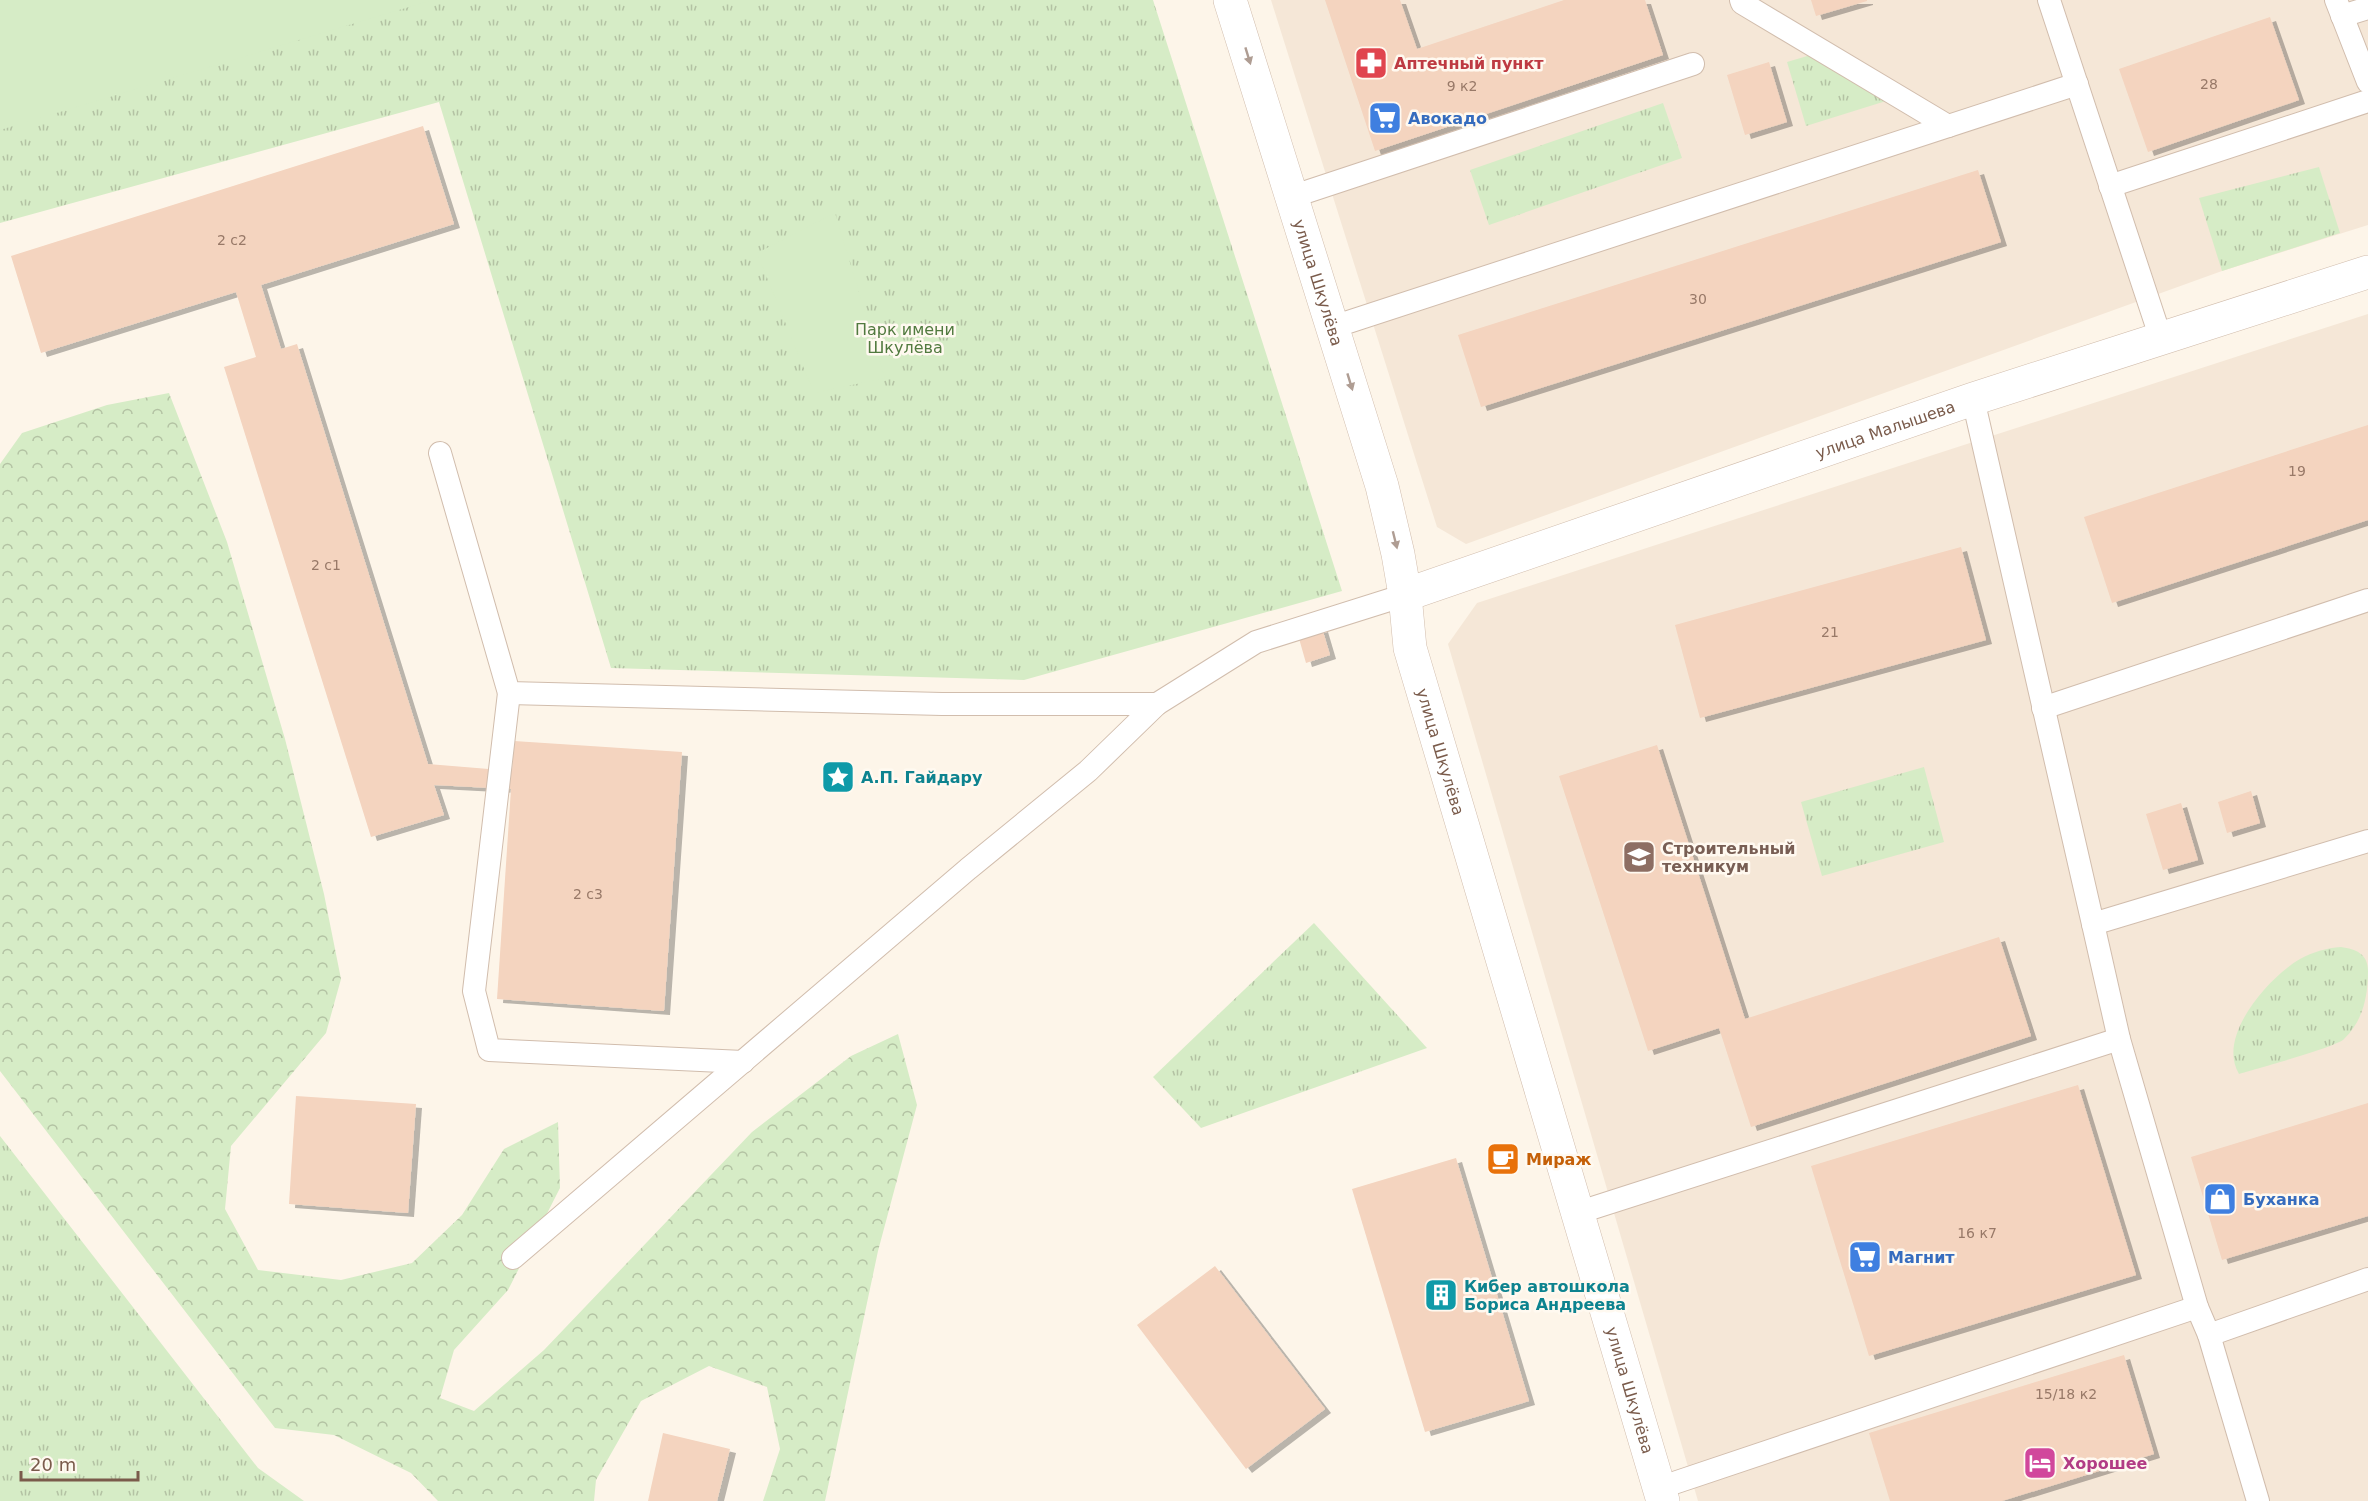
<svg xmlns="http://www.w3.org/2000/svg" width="2368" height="1501" font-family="'DejaVu Sans',sans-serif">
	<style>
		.residential { fill: #f5e7d7 }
		.forest { fill: url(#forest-crowns) }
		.park { fill: url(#park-tufts) }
		.garden { fill: #d6ecc6 }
		.building { fill: #f4d4bf; filter: url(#shadow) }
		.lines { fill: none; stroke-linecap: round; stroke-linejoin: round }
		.service-casing { stroke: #d1bdad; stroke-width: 24 }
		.minor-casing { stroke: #d1bdad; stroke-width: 34 }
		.tertiary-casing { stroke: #d1bdad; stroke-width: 34 }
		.service { stroke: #fff; stroke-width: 22 }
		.minor { stroke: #fff; stroke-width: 33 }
		.tertiary { stroke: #fff; stroke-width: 33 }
		.oneway { fill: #af9d93 }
		.labels { text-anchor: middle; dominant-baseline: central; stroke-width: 5; stroke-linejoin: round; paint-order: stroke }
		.number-label { font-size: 14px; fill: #987968 }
		.health-label { font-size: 16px; font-weight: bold; fill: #be3a42; stroke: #fff9f0; text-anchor: start }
		.shop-label { font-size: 16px; font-weight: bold; fill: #366cbe; stroke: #fff9f0; text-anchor: start }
		.street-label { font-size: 16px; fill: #7a5b4b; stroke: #fff9f0 }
		.park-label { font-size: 16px; fill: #517a3f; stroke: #fff9f0 }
		.culture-label { font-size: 16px; font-weight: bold; fill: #0d838f; stroke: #fff9f0; text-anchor: start }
		.education-label { font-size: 16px; font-weight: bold; fill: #785e54; stroke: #fff9f0; text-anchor: start }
		.food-label { font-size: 16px; font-weight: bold; fill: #c56008; stroke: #fff9f0; text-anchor: start }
		.hotel-label { font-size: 16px; font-weight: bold; fill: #b23c85; stroke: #fff9f0; text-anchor: start }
	</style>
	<defs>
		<pattern id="forest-crowns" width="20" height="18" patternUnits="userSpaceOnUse" patternTransform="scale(1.5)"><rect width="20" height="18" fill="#d6ecc6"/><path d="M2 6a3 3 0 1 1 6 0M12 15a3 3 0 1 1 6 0" fill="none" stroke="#b3c2a3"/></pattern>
		<pattern id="park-tufts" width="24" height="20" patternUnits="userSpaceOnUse" patternTransform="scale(1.5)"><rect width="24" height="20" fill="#d6ecc6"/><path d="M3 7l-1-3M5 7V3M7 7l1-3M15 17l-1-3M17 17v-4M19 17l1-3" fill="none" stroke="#b3c2a3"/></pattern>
		<filter id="shadow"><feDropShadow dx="6" dy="4" stdDeviation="0" flood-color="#0004"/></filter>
	</defs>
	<rect width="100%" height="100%" fill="#fdf5e9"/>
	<!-- residential -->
	<g class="residential">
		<path d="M 1271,0 L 2368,0 L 2368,225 L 2222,271 L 1466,544 L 1437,527 Z"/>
		<path d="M 2368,314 L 2368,1501 L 1698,1501 L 1448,644 L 1477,603 Z"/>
	</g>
	<!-- forest -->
	<path class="forest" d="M 169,393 L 227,542 L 285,739 L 324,894 L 341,979 L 326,1033 L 231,1146 L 225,1209 L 258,1270 L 341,1280 L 412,1263 L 462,1215 L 504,1149 L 558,1122 L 560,1188 L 508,1290 L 454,1350 L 440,1398 L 474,1411 L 544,1350 L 752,1132 L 851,1056 L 898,1034 L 917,1105 L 878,1251 L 825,1501 L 763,1501 L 780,1449 L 767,1387 L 709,1366 L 641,1401 L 596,1480 L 594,1501 L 438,1501 L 411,1473 L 334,1435 L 275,1428 L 0,1071 L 0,464 L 22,433 L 107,405 Z"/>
	<!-- park -->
	<g class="park">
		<path d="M 0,0 L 1153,0 L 1342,591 L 1024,680 L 611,668 L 439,102 L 0,223 Z"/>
		<path d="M 1814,54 L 1886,101 L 1806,126 L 1787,62 Z"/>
		<path d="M 1663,103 L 1682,158 L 1489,225 L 1470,170 Z"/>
		<path d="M 2319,167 L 2340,233 L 2222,271 L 2199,198 Z"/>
		<path d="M 1924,767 L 1944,842 L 1822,876 L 1801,802 Z"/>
		<path d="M 1314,923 L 1427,1048 L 1201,1128 L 1153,1077 Z"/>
		<path d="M 2341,947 C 2356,949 2368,954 2368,971 C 2368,996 2363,1021 2344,1039 C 2337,1047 2255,1069 2239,1074 C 2216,1036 2269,977 2300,959 C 2313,952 2326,948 2341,947 Z"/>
		<path d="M 0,1136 L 258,1468 L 304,1501 L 0,1501 Z"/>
	</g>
	<!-- garden -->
	<g class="garden">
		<path d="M 0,0 L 428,0 L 429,1 L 0,130 Z"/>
		<path d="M 835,213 L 885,378 L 814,393 L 757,253 Z"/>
	</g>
	<!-- building -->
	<g class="building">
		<path d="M 1325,0 L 1400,0 L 1417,49 L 1564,0 L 1645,0 L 1663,55 L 1375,151 Z"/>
		<path d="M 1811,0 L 1867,0 L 1867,1 L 1816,16 Z"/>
		<path d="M 2270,17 L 2299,100 L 2148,152 L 2119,69 Z"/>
		<path d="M 1769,62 L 1787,122 L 1745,135 L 1727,75 Z"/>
		<path d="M 423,126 L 454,224 L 261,285 L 281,349 L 297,344 L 428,764 L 512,771 L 514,741 L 682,752 L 664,1011 L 497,999 L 511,789 L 434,785 L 444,815 L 371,837 L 224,367 L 256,357 L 236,292 L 41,353 L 11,256 Z"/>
		<path d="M 1978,170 L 2001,242 L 1481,407 L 1458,335 Z"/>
		<path d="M 2368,425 L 2368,520 L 2112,603 L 2084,517 Z"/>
		<path d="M 1961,547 L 1986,640 L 1700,718 L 1675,625 Z"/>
		<path d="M 1322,628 L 1330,655 L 1306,663 L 1298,635 Z"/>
		<path d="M 1657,745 L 1745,1019 L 1999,937 L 2031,1036 L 1751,1127 L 1719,1028 L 1648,1051 L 1559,776 Z"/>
		<path d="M 2251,791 L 2260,823 L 2227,833 L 2218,802 Z"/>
		<path d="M 2181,803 L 2198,860 L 2163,870 L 2146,814 Z"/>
		<path d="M 2078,1085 L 2136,1275 L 1869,1356 L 1811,1166 Z"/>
		<path d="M 296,1096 L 416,1104 L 408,1213 L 289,1204 Z"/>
		<path d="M 2368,1103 L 2368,1216 L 2222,1260 L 2191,1157 Z"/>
		<path d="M 1456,1158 L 1529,1401 L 1425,1432 L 1352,1189 Z"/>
		<path d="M 1215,1266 L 1325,1409 L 1246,1469 L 1137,1325 Z"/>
		<path d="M 2124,1355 L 2154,1454 L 2002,1501 L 1890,1501 L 1869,1433 Z"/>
		<path d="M 663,1433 L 730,1449 L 717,1501 L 648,1501 Z"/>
	</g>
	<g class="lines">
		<defs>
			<g id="service">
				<path d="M 1741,0 L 1742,3 L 1948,126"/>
				<path d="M 2049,0 L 2161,339"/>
				<path d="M 2336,0 L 2368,82"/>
				<path d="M 2342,16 L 2368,8"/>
				<path d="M 2110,186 L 2368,101"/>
				<path d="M 1291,197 L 1693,64"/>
				<path d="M 1333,327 L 2077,84"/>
				<path d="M 1973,399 L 2093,924 L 2368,841"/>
				<path d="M 440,453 L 509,693 L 942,704 L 1157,704 L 1256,642 L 1405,595"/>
				<path d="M 509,693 L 474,991 L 489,1050 L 743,1062"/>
				<path d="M 2043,708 L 2368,600"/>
				<path d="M 2093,924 L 2119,1039 L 2197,1307"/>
				<path d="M 1577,1213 L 2119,1039"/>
				<path d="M 513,1258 L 968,869 L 1088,771 L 1157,704"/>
				<path d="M 2209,1335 L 2258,1501"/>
				<path d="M 1659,1488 L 2197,1307 L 2209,1335 L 2368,1279"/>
			</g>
			<g id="minor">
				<path id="s1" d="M 1405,595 L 1973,399 L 2368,272"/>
			</g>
			<g id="tertiary">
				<path id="s2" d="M 1230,0 L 1382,486 L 1398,554 L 1405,595 L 1410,648 L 1663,1501"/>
			</g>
		</defs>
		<!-- service casing -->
		<use href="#service" class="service-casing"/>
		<!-- minor casing -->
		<use href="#minor" class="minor-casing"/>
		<!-- tertiary casing -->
		<use href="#tertiary" class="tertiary-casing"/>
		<!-- service -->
		<use href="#service" class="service"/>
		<!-- minor -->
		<use href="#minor" class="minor"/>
		<!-- tertiary -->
		<use href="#tertiary" class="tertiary"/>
	</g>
	<!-- one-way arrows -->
	<defs><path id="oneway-solid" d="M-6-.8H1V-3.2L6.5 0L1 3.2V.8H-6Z" transform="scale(1.5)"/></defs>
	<g class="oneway">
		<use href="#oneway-solid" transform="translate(1248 56) rotate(73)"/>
		<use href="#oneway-solid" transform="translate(1350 382) rotate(73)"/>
		<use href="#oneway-solid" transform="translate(1395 540) rotate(76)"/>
	</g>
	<!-- icons -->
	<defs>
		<symbol id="pharmacy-square" viewBox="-11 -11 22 22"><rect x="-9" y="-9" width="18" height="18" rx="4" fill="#e0444e" stroke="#fff9f0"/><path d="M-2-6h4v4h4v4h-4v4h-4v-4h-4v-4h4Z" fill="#fff"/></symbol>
		<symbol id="supermarket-square" viewBox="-11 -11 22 22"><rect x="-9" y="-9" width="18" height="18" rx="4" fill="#3f7fe0" stroke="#fff9f0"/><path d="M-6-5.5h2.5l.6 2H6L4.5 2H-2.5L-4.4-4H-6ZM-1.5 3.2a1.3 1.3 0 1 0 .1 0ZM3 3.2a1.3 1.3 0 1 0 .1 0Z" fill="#fff"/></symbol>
		<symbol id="sight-square" viewBox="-11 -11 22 22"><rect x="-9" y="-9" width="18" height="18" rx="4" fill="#0f9aa8" stroke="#fff9f0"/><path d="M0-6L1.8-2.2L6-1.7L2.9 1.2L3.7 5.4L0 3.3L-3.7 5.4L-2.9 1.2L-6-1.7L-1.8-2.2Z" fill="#fff"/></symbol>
		<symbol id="university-square" viewBox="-11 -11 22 22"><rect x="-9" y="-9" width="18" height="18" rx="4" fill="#8d6e63" stroke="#fff9f0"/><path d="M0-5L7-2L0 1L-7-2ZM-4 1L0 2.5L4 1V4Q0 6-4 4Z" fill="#fff"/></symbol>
		<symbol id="cafe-square" viewBox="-11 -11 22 22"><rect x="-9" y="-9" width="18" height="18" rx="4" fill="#e8710a" stroke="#fff9f0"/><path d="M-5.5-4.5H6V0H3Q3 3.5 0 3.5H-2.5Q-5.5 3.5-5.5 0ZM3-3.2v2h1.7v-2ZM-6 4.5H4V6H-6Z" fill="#fff"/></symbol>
		<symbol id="shop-square" viewBox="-11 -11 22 22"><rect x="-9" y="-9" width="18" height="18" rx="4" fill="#3f7fe0" stroke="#fff9f0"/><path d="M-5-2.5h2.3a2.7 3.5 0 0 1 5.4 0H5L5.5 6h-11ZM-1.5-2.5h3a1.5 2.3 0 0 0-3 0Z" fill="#fff"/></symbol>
		<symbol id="building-square" viewBox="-11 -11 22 22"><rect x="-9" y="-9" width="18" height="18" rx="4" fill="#0f9aa8" stroke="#fff9f0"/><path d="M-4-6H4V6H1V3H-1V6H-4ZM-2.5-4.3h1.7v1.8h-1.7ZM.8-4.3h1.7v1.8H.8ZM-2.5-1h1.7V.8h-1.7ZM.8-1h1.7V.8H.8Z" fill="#fff"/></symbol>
		<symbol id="hotel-square" viewBox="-11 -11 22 22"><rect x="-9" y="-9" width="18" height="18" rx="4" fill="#d1479c" stroke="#fff9f0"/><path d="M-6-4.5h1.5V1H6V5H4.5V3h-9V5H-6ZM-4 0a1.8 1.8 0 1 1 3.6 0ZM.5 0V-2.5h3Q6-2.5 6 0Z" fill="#fff"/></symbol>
	</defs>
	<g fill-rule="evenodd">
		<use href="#pharmacy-square" x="1352" y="44" width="38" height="38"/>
		<use href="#supermarket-square" x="1366" y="99" width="38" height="38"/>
		<use href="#sight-square" x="819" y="758" width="38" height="38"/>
		<use href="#university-square" x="1620" y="838" width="38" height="38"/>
		<use href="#cafe-square" x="1484" y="1140" width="38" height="38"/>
		<use href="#shop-square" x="2201" y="1180" width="38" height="38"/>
		<use href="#supermarket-square" x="1846" y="1238" width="38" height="38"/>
		<use href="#building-square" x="1422" y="1276" width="38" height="38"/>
		<use href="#hotel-square" x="2021" y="1444" width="38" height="38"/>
	</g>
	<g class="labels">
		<!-- number labels -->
		<g class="number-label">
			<text x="2209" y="84">28</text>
			<text x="1462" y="86">9 к2</text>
			<text x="232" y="240">2 с2</text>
			<text x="1698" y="299">30</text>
			<text x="2297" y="471">19</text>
			<text x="326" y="565">2 с1</text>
			<text x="1830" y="632">21</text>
			<text x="588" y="894">2 с3</text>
			<text x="1977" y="1233">16 к7</text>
			<text x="2066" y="1394">15/18 к2</text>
		</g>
		<!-- health labels -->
		<g class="health-label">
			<text x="1394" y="63">Аптечный пункт</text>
		</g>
		<!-- shop labels -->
		<g class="shop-label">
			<text x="1408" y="118">Авокадо</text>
			<text x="2243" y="1199">Буханка</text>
			<text x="1888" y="1257">Магнит</text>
		</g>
		<!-- street labels -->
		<g class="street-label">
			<text stroke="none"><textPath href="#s2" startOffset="296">улица Шкулёва</textPath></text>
			<text stroke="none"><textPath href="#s1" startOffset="508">улица Малышева</textPath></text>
			<text stroke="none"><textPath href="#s2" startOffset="782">улица Шкулёва</textPath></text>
			<text stroke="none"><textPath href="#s2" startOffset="1448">улица Шкулёва</textPath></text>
		</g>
		<!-- park labels -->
		<g class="park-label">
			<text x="905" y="329">Парк имени<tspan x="905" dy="18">Шкулёва</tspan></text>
		</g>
		<!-- culture labels -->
		<g class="culture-label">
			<text x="861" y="777">А.П. Гайдару</text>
			<text x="1464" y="1286">Кибер автошкола<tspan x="1464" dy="18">Бориса Андреева</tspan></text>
		</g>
		<!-- education labels -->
		<g class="education-label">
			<text x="1662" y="848">Строительный<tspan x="1662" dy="18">техникум</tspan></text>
		</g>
		<!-- food labels -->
		<g class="food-label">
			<text x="1526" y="1159">Мираж</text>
		</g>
		<!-- hotel labels -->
		<g class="hotel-label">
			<text x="2063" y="1463">Хорошее</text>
		</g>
	</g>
	<!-- scale -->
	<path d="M21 1471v9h117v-9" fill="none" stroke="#7a5b4b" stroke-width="3"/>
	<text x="30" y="1471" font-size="18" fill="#7a5b4b" stroke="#fff9f0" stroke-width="4.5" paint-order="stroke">20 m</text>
</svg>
